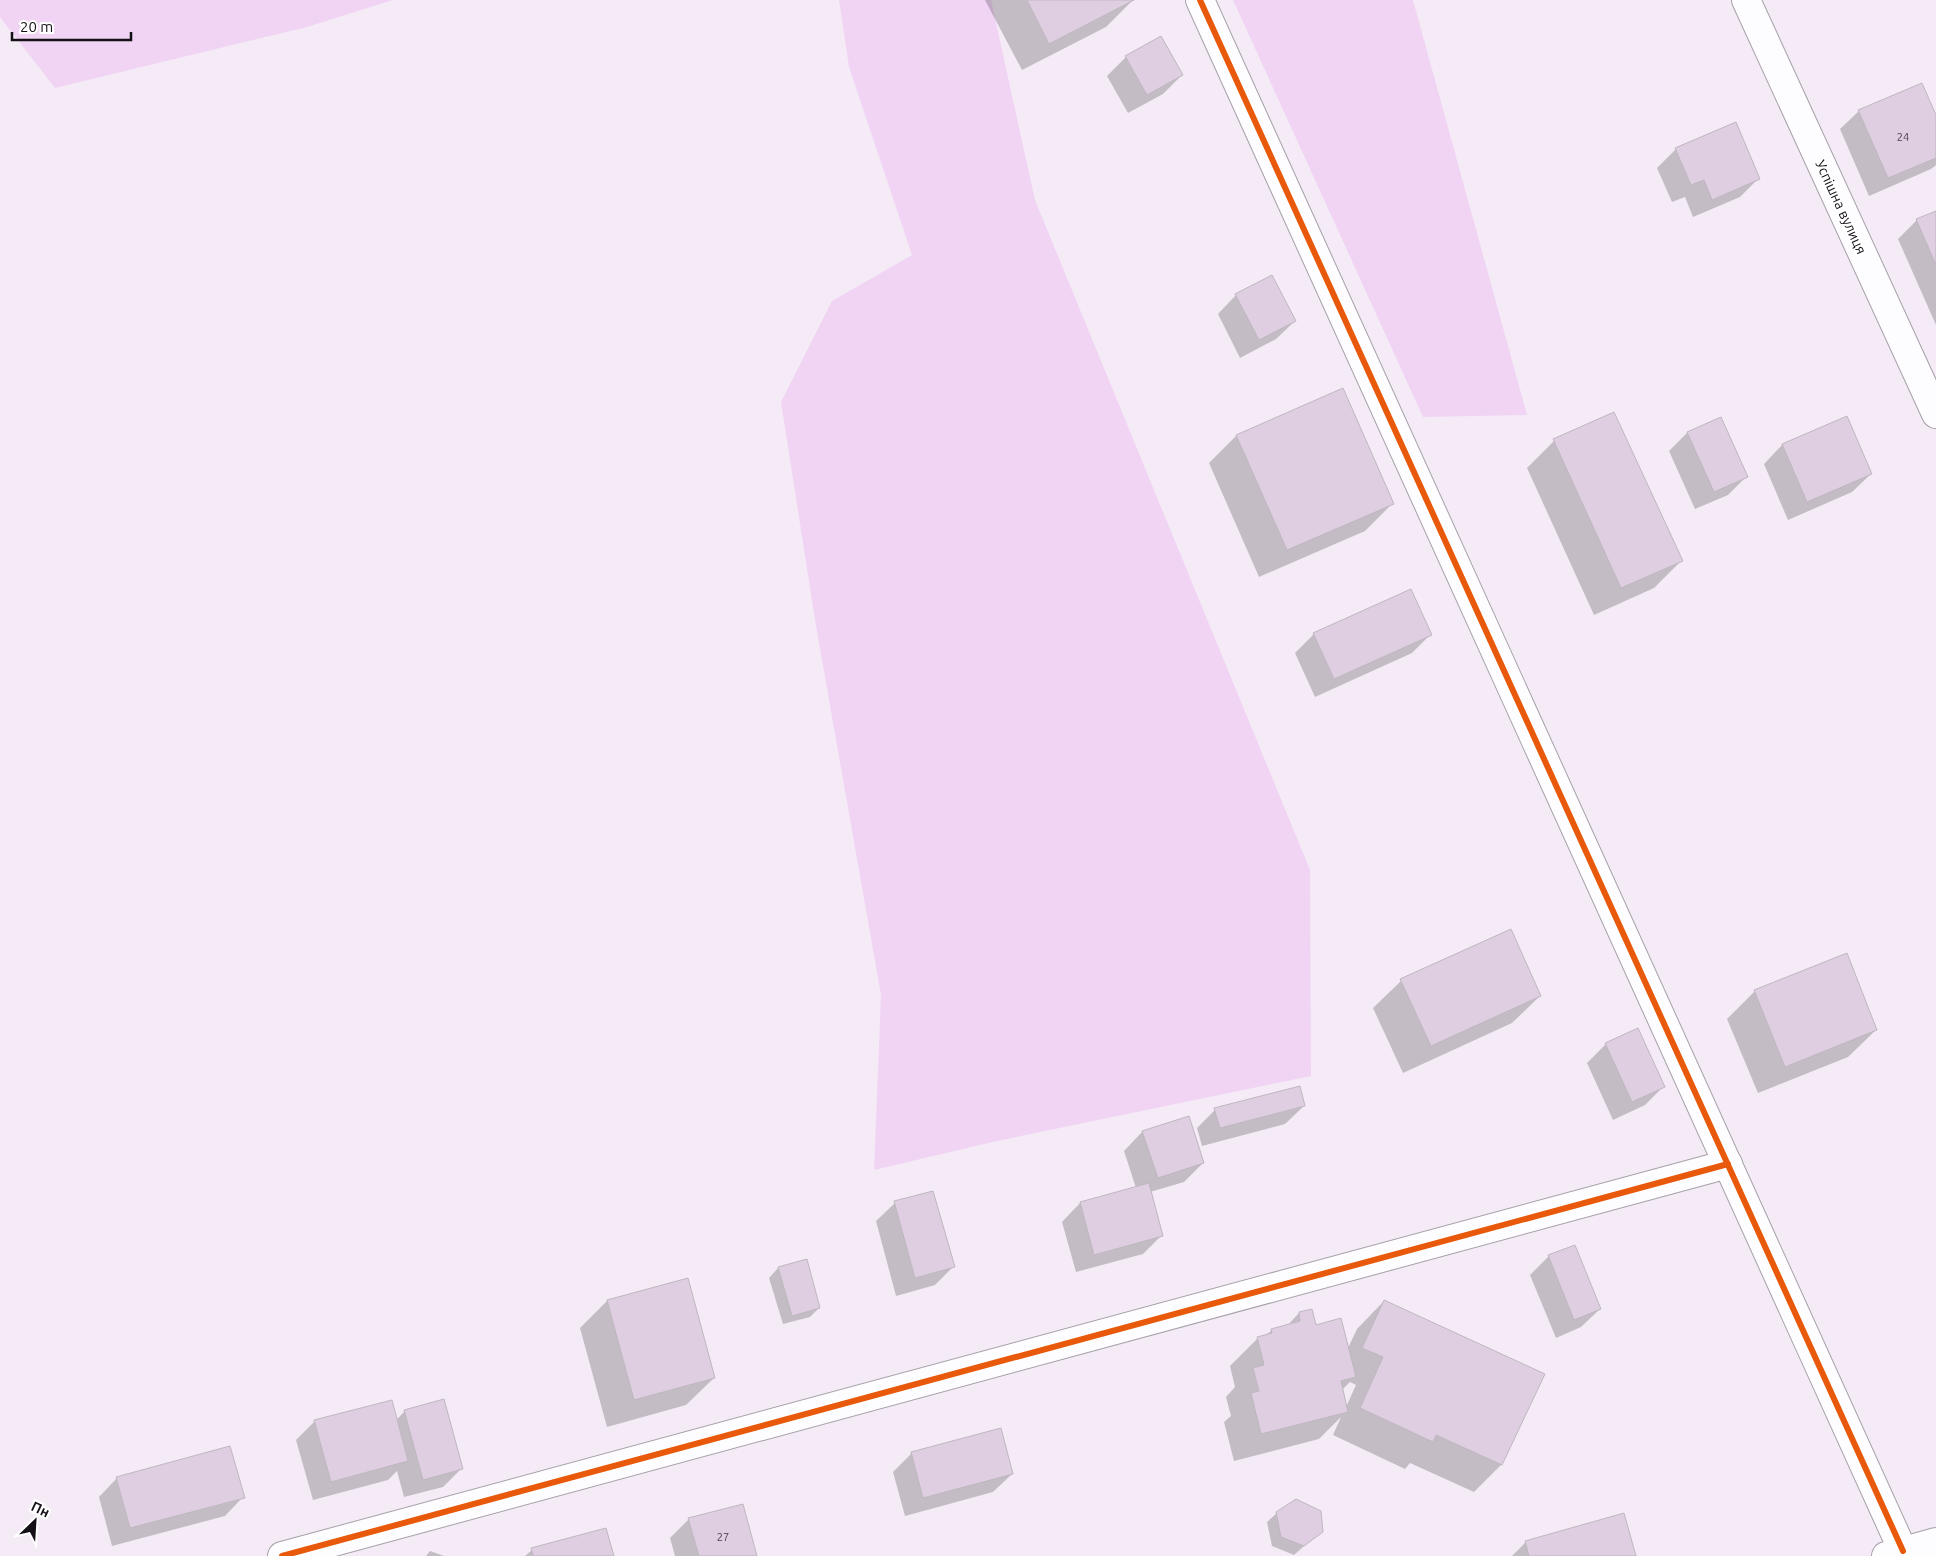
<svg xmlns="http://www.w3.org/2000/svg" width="1936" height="1556" font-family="Ubuntu,sans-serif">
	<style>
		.green { fill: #f1d4f4 }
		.shadow { fill: #0003; fill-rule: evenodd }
		.building { fill: #dfcee1; stroke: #beb7bf }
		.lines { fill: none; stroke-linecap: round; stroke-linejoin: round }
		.minor-casing { stroke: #a6a0a8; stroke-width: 30 }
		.minor { stroke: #fdfcfe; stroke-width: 28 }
		.cycleway-casing { stroke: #fff; stroke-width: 9 }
		.cycleway { stroke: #e8590c; stroke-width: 6 }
		.labels { text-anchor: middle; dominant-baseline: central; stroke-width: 4; stroke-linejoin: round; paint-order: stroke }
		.number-label { font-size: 11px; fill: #484049 }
		.street-label { font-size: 14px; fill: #151016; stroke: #fff }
	</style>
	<rect width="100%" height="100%" fill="#f4ebf6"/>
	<!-- green -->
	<g class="green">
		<path d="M 0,0 L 393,0 L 307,27 L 55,88 L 0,17 Z"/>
		<path d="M 839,0 L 991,0 L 1035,200 L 1310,870 L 1311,1076 L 997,1141 L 874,1170 L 881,995 L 816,626 L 781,402 L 832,301 L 912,255 L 849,67 Z"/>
		<path d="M 1233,0 L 1413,0 L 1527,415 L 1423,417 Z"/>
	</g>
	<!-- shadow -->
	<g class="shadow">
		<path d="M 985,0 L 1133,0 L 1106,27 L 1022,70 Z"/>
		<path d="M 1126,57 L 1182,75 L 1163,94 L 1128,113 L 1107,76 Z"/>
		<path d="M 1859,111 L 1936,119 L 1936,165 L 1931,169 L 1869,196 L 1840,129 Z"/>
		<path d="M 1676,149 L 1758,179 L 1740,197 L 1693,217 L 1685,197 L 1672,202 L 1657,168 Z"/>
		<path d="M 1936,212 L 1936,325 L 1898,239 L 1917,220 Z"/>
		<path d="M 1236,295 L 1295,321 L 1276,339 L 1240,358 L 1218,314 Z"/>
		<path d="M 1687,433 L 1746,477 L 1728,495 L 1695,509 L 1669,451 Z"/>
		<path d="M 1236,436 L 1393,503 L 1365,531 L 1259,577 L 1209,463 Z"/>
		<path d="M 1554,441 L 1681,561 L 1654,588 L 1594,615 L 1527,468 Z"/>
		<path d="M 1782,445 L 1871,474 L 1852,492 L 1788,520 L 1764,464 Z"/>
		<path d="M 1314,634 L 1431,634 L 1412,653 L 1315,697 L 1295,653 Z"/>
		<path d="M 1401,981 L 1540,996 L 1512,1023 L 1403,1073 L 1373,1008 Z"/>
		<path d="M 1755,991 L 1876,1030 L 1848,1057 L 1758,1093 L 1727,1019 Z"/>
		<path d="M 1606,1044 L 1663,1087 L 1645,1105 L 1613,1120 L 1587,1063 Z"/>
		<path d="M 1304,1106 L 1285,1124 L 1202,1146 L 1197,1128 L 1215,1110 Z"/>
		<path d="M 1188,1118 L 1203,1163 L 1184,1182 L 1150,1192 L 1162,1235 L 1143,1254 L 1076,1272 L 1062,1222 L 1080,1203 L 1136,1188 L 1124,1151 L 1142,1132 Z"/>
		<path d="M 895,1203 L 953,1267 L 935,1285 L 896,1296 L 876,1221 Z"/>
		<path d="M 1549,1256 L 1600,1309 L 1581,1327 L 1556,1338 L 1530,1275 Z"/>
		<path d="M 778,1268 L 819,1308 L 810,1317 L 783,1324 L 769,1278 Z"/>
		<path d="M 687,1279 L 714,1378 L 686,1405 L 607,1427 L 580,1328 L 607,1301 Z"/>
		<path d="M 1384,1301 L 1543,1374 L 1501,1465 L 1474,1492 L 1410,1463 L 1405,1469 L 1333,1435 L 1341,1417 L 1319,1439 L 1234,1461 L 1224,1422 L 1231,1416 L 1226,1397 L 1235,1387 L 1230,1366 L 1258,1338 L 1265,1336 L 1272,1330 L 1287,1326 L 1299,1313 L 1348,1348 L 1357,1329 ZM 1350,1382 L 1356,1385 L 1346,1407 L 1342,1390 Z"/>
		<path d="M 405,1411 L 462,1468 L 443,1487 L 404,1497 L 397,1471 L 388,1480 L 313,1500 L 296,1440 L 315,1421 L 396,1420 Z"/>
		<path d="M 911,1454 L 1012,1474 L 993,1492 L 905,1516 L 893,1472 Z"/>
		<path d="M 117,1478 L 243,1497 L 225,1516 L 112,1546 L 99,1497 Z"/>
		<path d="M 1277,1513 L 1321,1531 L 1294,1555 L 1272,1546 L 1267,1522 Z"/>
		<path d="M 1623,1515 L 1635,1556 L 1512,1556 L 1525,1543 Z"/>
		<path d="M 689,1519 L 756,1556 L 675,1556 L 670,1538 Z"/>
		<path d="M 532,1550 L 613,1556 L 525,1556 Z"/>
		<path d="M 430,1551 L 444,1556 L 426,1556 Z"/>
	</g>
	<!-- building -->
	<g class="building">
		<path d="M 1027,0 L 1134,0 L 1049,44 Z"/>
		<path d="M 1161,36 L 1183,75 L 1147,95 L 1125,56 Z"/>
		<path d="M 1922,83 L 1936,115 L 1936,158 L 1888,178 L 1858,110 Z"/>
		<path d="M 1736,122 L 1760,179 L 1712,200 L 1704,180 L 1691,185 L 1675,148 Z"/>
		<path d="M 1936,211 L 1936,265 L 1916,219 Z"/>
		<path d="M 1272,275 L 1296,321 L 1259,340 L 1235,294 Z"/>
		<path d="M 1343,388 L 1394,504 L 1287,550 L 1236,435 Z"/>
		<path d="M 1614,412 L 1683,561 L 1621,588 L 1553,439 Z"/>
		<path d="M 1847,416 L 1872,474 L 1807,502 L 1782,444 Z"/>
		<path d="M 1721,417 L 1748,477 L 1714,492 L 1687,432 Z"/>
		<path d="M 1411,589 L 1432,635 L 1334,679 L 1313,633 Z"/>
		<path d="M 1511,929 L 1541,996 L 1431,1046 L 1400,979 Z"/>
		<path d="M 1847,953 L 1877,1030 L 1785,1067 L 1754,990 Z"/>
		<path d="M 1638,1028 L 1665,1087 L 1632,1102 L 1605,1043 Z"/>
		<path d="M 1300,1086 L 1305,1106 L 1220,1128 L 1214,1108 Z"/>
		<path d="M 1189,1116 L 1204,1163 L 1158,1178 L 1142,1131 Z"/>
		<path d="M 1149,1183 L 1163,1236 L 1094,1255 L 1080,1202 Z"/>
		<path d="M 933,1191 L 955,1267 L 915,1278 L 894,1201 Z"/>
		<path d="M 1575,1245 L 1601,1309 L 1574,1320 L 1548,1255 Z"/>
		<path d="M 807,1259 L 820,1308 L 792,1316 L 778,1267 Z"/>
		<path d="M 688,1278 L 715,1378 L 634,1400 L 607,1300 Z"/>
		<path d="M 1384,1300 L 1545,1374 L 1502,1465 L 1436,1435 L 1433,1442 L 1360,1408 L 1383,1357 L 1362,1348 Z"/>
		<path d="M 1312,1309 L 1316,1325 L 1341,1318 L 1356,1377 L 1341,1381 L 1348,1412 L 1261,1434 L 1251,1393 L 1259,1391 L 1253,1368 L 1264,1365 L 1257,1337 L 1272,1333 L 1271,1329 L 1300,1321 L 1299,1312 Z"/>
		<path d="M 444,1399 L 463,1469 L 423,1480 L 404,1410 Z"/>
		<path d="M 392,1400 L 408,1461 L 331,1482 L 314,1420 Z"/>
		<path d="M 1001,1428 L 1013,1474 L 923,1498 L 911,1452 Z"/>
		<path d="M 230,1446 L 245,1498 L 130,1528 L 116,1477 Z"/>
		<path d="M 1296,1499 L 1321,1511 L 1323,1532 L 1304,1546 L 1281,1537 L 1276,1512 Z"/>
		<path d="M 743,1504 L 757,1556 L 699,1556 L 688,1518 Z"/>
		<path d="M 1624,1513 L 1636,1556 L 1529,1556 L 1525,1541 Z"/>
		<path d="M 606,1528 L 614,1556 L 533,1556 L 531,1548 Z"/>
	</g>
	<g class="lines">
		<defs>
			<g id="minor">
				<path d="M 1200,0 L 1903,1551"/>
				<path d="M 1746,0 L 1936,414"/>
				<path d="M 282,1556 L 1728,1164"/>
				<path d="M 1886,1556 L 1936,1542"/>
			</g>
		</defs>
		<!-- minor casing -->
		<use href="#minor" class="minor-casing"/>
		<!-- minor -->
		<use href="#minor" class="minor"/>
		<defs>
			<g id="cycleway">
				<path d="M 1200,0 L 1903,1551"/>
				<path d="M 282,1556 L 1728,1164"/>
			</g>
		</defs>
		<!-- cycleway casing -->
		<use href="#cycleway" class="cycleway-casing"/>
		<!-- cycleway -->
		<use href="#cycleway" class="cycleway"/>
	</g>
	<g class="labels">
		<!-- number labels -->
		<g class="number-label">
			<text x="1903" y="137">24</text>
			<text x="723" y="1537">27</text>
		</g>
		<!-- street labels -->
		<g class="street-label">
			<text transform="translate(1841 207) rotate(65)">Успішна вулиця</text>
		</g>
	</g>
	<!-- north arrow -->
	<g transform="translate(35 1521) rotate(25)" stroke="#ffffff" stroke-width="4" paint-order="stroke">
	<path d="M0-4L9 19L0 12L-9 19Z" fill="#151016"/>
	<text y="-8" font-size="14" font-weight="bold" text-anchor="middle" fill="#151016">Пн</text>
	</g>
	<!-- scale -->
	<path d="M12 32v8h119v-8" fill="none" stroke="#151016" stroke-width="2.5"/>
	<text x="20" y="32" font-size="15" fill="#151016" stroke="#ffffff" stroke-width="4" paint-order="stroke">20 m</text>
</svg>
